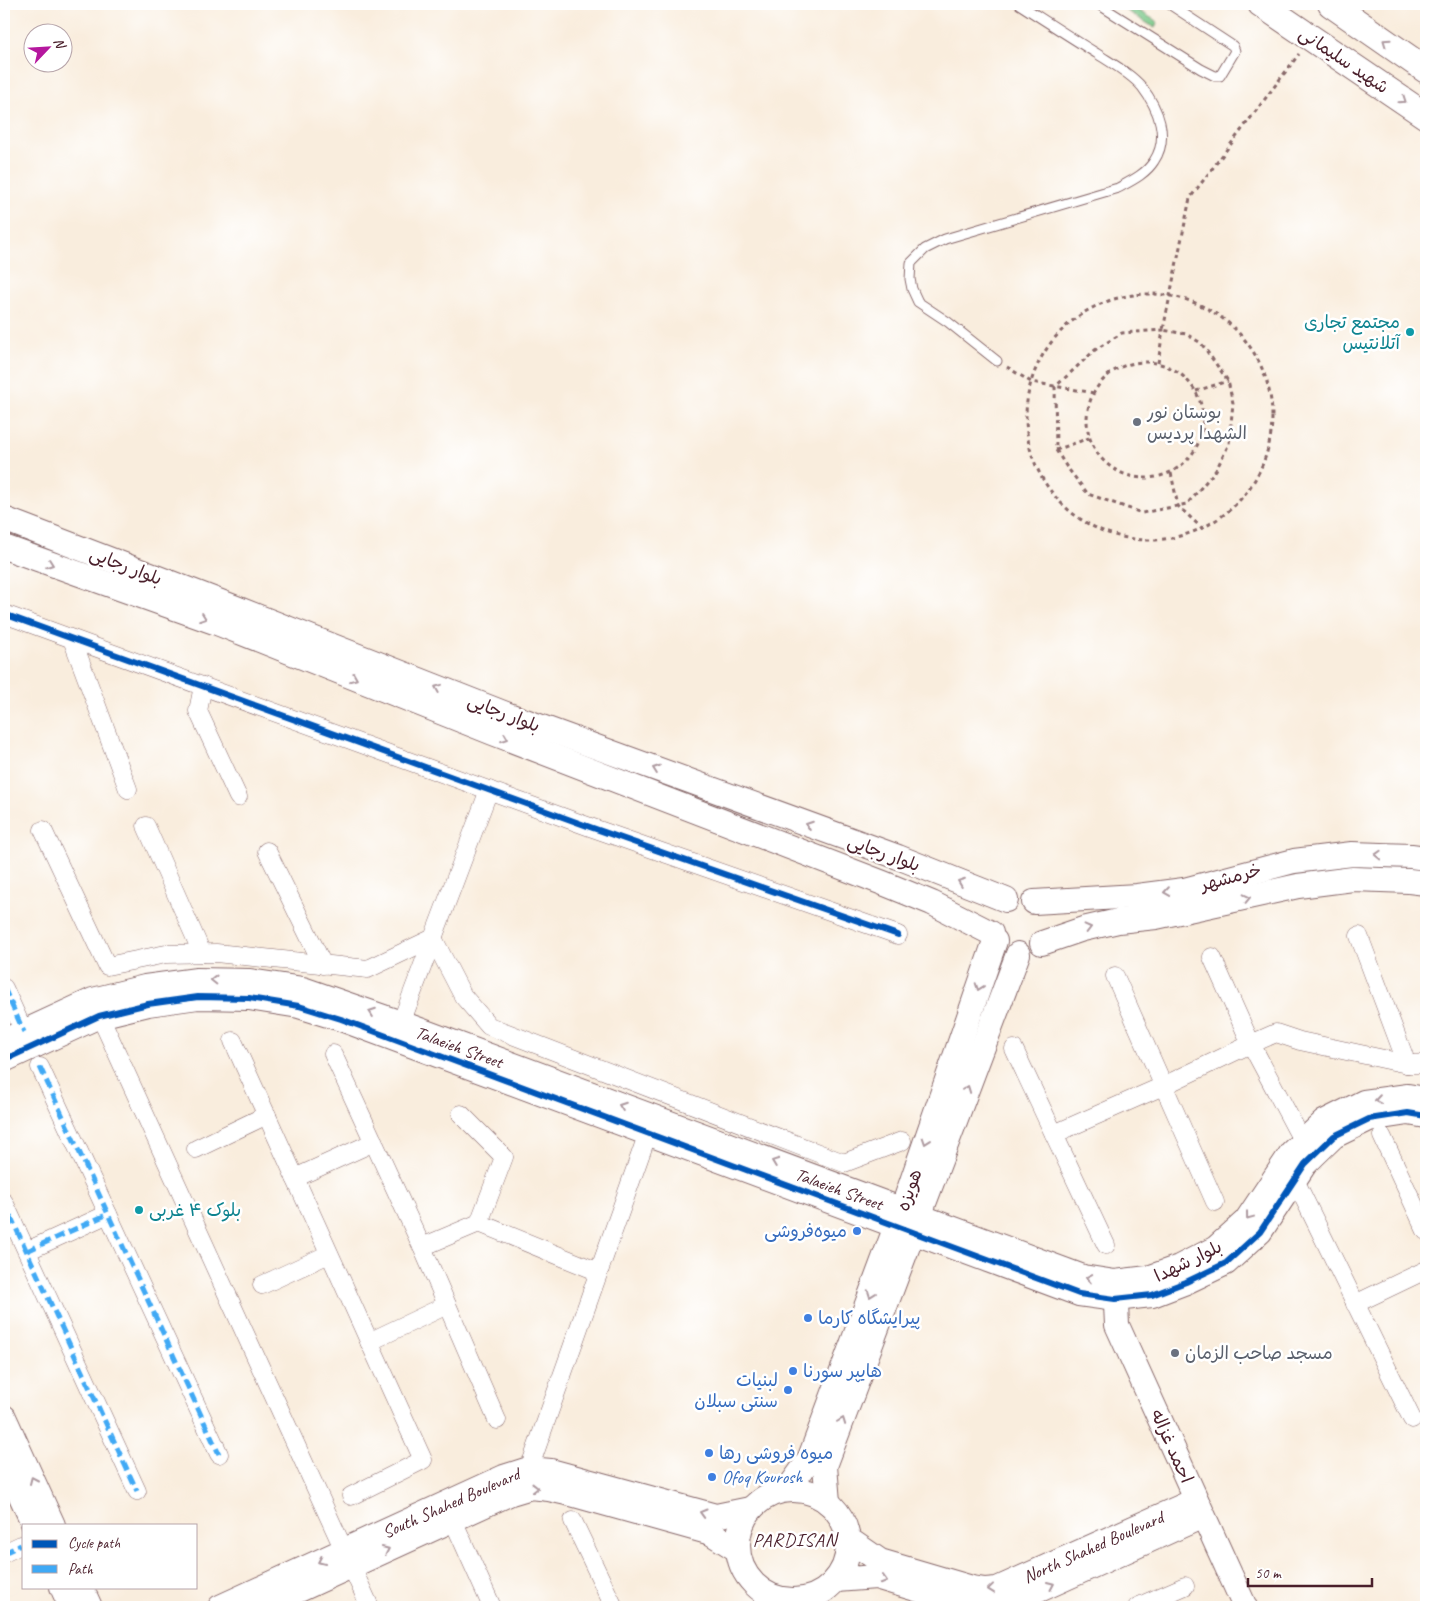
<svg xmlns="http://www.w3.org/2000/svg" width="1430" height="1611" font-family="Caveat,'Playpen Sans Arabic',sans-serif">
	<style>
		.green { fill: #78c787; stroke: #617359 }
		.lines { fill: none; stroke-linecap: round; stroke-linejoin: round }
		.lane-casing { stroke: #876769; stroke-width: 11 }
		.street-casing { stroke: #876769; stroke-width: 19 }
		.secondary-casing { stroke: #876769; stroke-width: 26 }
		.primary-casing { stroke: #876769; stroke-width: 28 }
		.path { stroke: #876769; stroke-width: 3; stroke-dasharray: 4 4; stroke-linecap: butt }
		.lane { stroke: #fff; stroke-width: 9 }
		.street { stroke: #fff; stroke-width: 18 }
		.secondary { stroke: #fff; stroke-width: 24 }
		.primary { stroke: #fff; stroke-width: 26 }
		.quiet { stroke: #3fa9f5; stroke-width: 5; stroke-dasharray: 10 5; stroke-linecap: butt }
		.cycleway-casing { stroke: #fff; stroke-width: 9 }
		.cycleway { stroke: #0057b8; stroke-width: 6 }
		.oneway { stroke: #ae9aa0 }
		.culture-dot { fill: #0f9aa8; stroke: #fff; stroke-width: 2 }
		.worship-dot { fill: #6b7280; stroke: #fff; stroke-width: 2 }
		.shop-dot { fill: #3f7fe0; stroke: #fff; stroke-width: 2 }
		.labels { text-anchor: middle; dominant-baseline: central; stroke-width: 5; stroke-linejoin: round; paint-order: stroke }
		.street-label { font-size: 18px; fill: #4a1f2b; stroke: #fff }
		.culture-label { font-size: 18px; fill: #0d838f; stroke: #fff; text-anchor: end }
		.worship-label { font-size: 18px; fill: #5b616d; stroke: #fff; text-anchor: start }
		.shop-label { font-size: 18px; fill: #366cbe; stroke: #fff; text-anchor: start }
		.neighbourhood-label { font-size: 19px; letter-spacing: 1px; fill: #4a1f2b; stroke: #fff }
	</style>
	<rect width="100%" height="100%" fill="#fff"/>
	<filter id="ink" filterUnits="userSpaceOnUse"><feTurbulence type="fractalNoise" baseFrequency=".02" numOctaves="2"/><feDisplacementMap in="SourceGraphic" scale="10" xChannelSelector="R" yChannelSelector="G"/><feConvolveMatrix kernelMatrix="1 2 1 2 8 2 1 2 1" color-interpolation-filters="sRGB"/></filter>
	<filter id="wash" filterUnits="userSpaceOnUse"><feTurbulence type="fractalNoise" baseFrequency=".0096" numOctaves="4" result="noise"/><feDisplacementMap in="SourceGraphic" scale="20" xChannelSelector="R" yChannelSelector="G"/><feGaussianBlur stdDeviation="1.12" result="paint"/><feColorMatrix in="noise" values="0 0 0 0 0 0 0 0 0 0 0 0 0 0 0 0 0 1.4 0 .05"/><feComposite in="paint" operator="in"/></filter>
	<g filter="url(#wash)">
		<rect width="100%" height="100%" fill="#f9eddd"/>
		<!-- green -->
		<path class="green" d="M 1116,4 L 1128,4 L 1158,22 L 1155,28 Z"/>
	</g>
	<g filter="url(#ink)">
		<g class="lines">
			<defs>
				<g id="lane">
					<path d="M 1098,4 L 1201,69 L 1215,76 L 1220,76 L 1235,51 L 1233,46 L 1169,4"/>
					<path d="M 997,361 L 948,322 L 918,302 L 912,289 L 910,279 L 911,263 L 925,249 L 945,239 L 1118,188 C 1131,181 1146,174 1154,161 C 1170,137 1158,108 1142,87 C 1130,73 1111,63 1096,53 C 1070,37 1044,20 1019,4"/>
				</g>
				<g id="street">
					<path d="M 4,614 L 590,827 L 898,935"/>
					<path d="M 72,639 L 128,789"/>
					<path d="M 203,686 L 198,711 L 238,797"/>
					<path d="M 146,826 L 202,953"/>
					<path d="M 43,830 L 107,966 L 166,954 L 216,953 L 368,969 L 433,938 L 463,996 L 489,1026 L 844,1163 L 902,1141"/>
					<path d="M 267,851 L 323,965"/>
					<path d="M 1359,936 L 1407,1064"/>
					<path d="M 1212,957 L 1251,1044 L 1276,1033 L 1300,1041 L 1407,1064 L 1426,1064"/>
					<path d="M 1115,976 L 1215,1202"/>
					<path d="M 4,988 L 24,1032"/>
					<path d="M 95,1005 L 370,1607"/>
					<path d="M 401,1023 L 489,790"/>
					<path d="M 233,1041 L 423,1460 L 351,1496"/>
					<path d="M 1014,1049 L 1106,1245"/>
					<path d="M 333,1054 L 422,1247 L 497,1420"/>
					<path d="M 40,1067 L 219,1454"/>
					<path d="M 461,1114 L 504,1157 L 479,1223 L 599,1272"/>
					<path d="M 1054,1134 L 1163,1086 L 1251,1044 L 1303,1142"/>
					<path d="M 1382,1136 L 1426,1231"/>
					<path d="M 196,1149 L 267,1115"/>
					<path d="M 295,1178 L 374,1142"/>
					<path d="M 1295,1180 L 1412,1419"/>
					<path d="M 4,1202 L 137,1491"/>
					<path d="M 422,1247 L 479,1223"/>
					<path d="M 27,1251 L 108,1214"/>
					<path d="M 262,1285 L 329,1254"/>
					<path d="M 1355,1304 L 1426,1270"/>
					<path d="M 369,1342 L 447,1305"/>
					<path d="M 529,1469 L 648,1133"/>
					<path d="M 453,1520 L 492,1607"/>
					<path d="M 573,1521 L 614,1607"/>
					<path d="M 4,1553 L 21,1545"/>
					<path d="M 1137,1607 L 1185,1586"/>
				</g>
				<g id="secondary">
					<path d="M 4,519 L 231,606 L 506,714 L 898,857 L 1006,900"/>
					<path d="M 4,547 L 217,623 L 493,733 L 883,883 L 932,903 L 991,933"/>
					<path d="M 1034,902 L 1137,896 L 1184,890 L 1294,861 L 1352,854 L 1411,856 L 1426,858"/>
					<path d="M 1042,943 L 1083,929 L 1118,921 L 1156,917 L 1298,886 L 1353,879 L 1409,881 L 1426,883"/>
					<path d="M 4,1041 L 93,1000 L 145,987 L 197,980 L 250,981 L 303,989 L 401,1023 L 1083,1277 L 1115,1282 L 1148,1278 L 1179,1267 L 1216,1248 L 1246,1221 L 1292,1152 L 1324,1122 L 1364,1102 L 1408,1096 L 1426,1099"/>
					<path d="M 4,1060 L 99,1016 L 148,1004 L 198,997 L 249,998 L 299,1006 L 341,1019 L 1079,1294 L 1115,1299 L 1152,1295 L 1186,1282 L 1226,1263 L 1260,1232 L 1305,1164 L 1334,1136 L 1369,1119 L 1408,1113 L 1426,1116"/>
					<path d="M 1115,1284 L 1117,1325 L 1245,1607"/>
					<path d="M 4,1417 L 53,1525"/>
					<path d="M 4,1459 L 34,1525"/>
					<path d="M 788,1489 L 809,1460 L 902,1210 L 995,941"/>
					<circle cx="793" cy="1545" r="55"/>
					<path d="M 828,1502 L 825,1466 L 1018,954"/>
					<path d="M 848,1539 L 880,1561 L 972,1588 L 985,1590 L 997,1589 L 1196,1500"/>
					<path d="M 836,1580 L 876,1577 L 969,1605 L 981,1607"/>
					<path d="M 62,1587 L 71,1607"/>
					<path d="M 81,1587 L 90,1607"/>
					<path d="M 220,1607 L 504,1477 L 529,1469 L 551,1471 L 716,1516 L 750,1509"/>
					<path d="M 262,1607 L 511,1493 L 531,1487 L 549,1489 L 571,1494 L 711,1533 L 738,1550"/>
					<path d="M 989,1607 L 1000,1606 L 1015,1601 L 1203,1516"/>
				</g>
				<g id="primary">
					<path d="M 1261,4 L 1426,116"/>
					<path d="M 1331,4 L 1426,70"/>
				</g>
			</defs>
			<!-- lane casing -->
			<use href="#lane" class="lane-casing"/>
			<!-- street casing -->
			<use href="#street" class="street-casing"/>
			<!-- secondary casing -->
			<use href="#secondary" class="secondary-casing"/>
			<!-- primary casing -->
			<use href="#primary" class="primary-casing"/>
			<!-- path -->
			<g class="path">
				<circle cx="1149" cy="417" r="123"/>
				<circle cx="1145" cy="420" r="58"/>
				<path d="M 1158,363 L 1163,330 L 1122,333 L 1095,350 L 1055,387 L 1056,450 L 1066,466 L 1088,494 L 1142,513 L 1187,504 L 1216,470 L 1229,444 L 1233,403 L 1228,381 L 1201,343 L 1186,334 L 1163,330 L 1190,198 L 1299,54"/>
				<path d="M 1007,367 L 1031,382 L 1094,393"/>
				<path d="M 1196,391 L 1228,381"/>
				<path d="M 1056,450 L 1089,438"/>
				<path d="M 1171,473 L 1178,506 L 1203,529"/>
			</g>
			<!-- lane -->
			<use href="#lane" class="lane"/>
			<!-- street -->
			<use href="#street" class="street"/>
			<!-- secondary -->
			<use href="#secondary" class="secondary"/>
			<!-- primary -->
			<use href="#primary" class="primary"/>
			<!-- quiet -->
			<g class="quiet">
				<path d="M 4,988 L 24,1032"/>
				<path d="M 40,1067 L 219,1454"/>
				<path d="M 4,1202 L 137,1491"/>
				<path d="M 27,1251 L 108,1214"/>
				<path d="M 4,1553 L 21,1545"/>
			</g>
			<defs>
				<g id="cycleway">
					<path d="M 4,614 L 590,827 L 898,935"/>
					<path d="M 4,1060 L 99,1016 L 148,1004 L 198,997 L 249,998 L 299,1006 L 341,1019 L 1079,1294 L 1115,1299 L 1152,1295 L 1186,1282 L 1226,1263 L 1260,1232 L 1305,1164 L 1334,1136 L 1369,1119 L 1408,1113 L 1426,1116"/>
				</g>
			</defs>
			<!-- cycleway casing -->
			<use href="#cycleway" class="cycleway-casing"/>
			<!-- cycleway -->
			<use href="#cycleway" class="cycleway"/>
		</g>
		<!-- one-way arrows -->
		<defs><path id="oneway-chevron" d="M-2-3.5L2.5 0L-2 3.5" fill="none" stroke-width="1.6" stroke-linecap="round" stroke-linejoin="round" transform="scale(1.25)"/></defs>
		<g class="oneway">
			<use href="#oneway-chevron" transform="translate(1386 42) rotate(-145)"/>
			<use href="#oneway-chevron" transform="translate(1403 100) rotate(34)"/>
			<use href="#oneway-chevron" transform="translate(50 564) rotate(20)"/>
			<use href="#oneway-chevron" transform="translate(203 618) rotate(20)"/>
			<use href="#oneway-chevron" transform="translate(354 678) rotate(22)"/>
			<use href="#oneway-chevron" transform="translate(438 688) rotate(-158)"/>
			<use href="#oneway-chevron" transform="translate(505 738) rotate(21)"/>
			<use href="#oneway-chevron" transform="translate(656 769) rotate(-160)"/>
			<use href="#oneway-chevron" transform="translate(809 825) rotate(-160)"/>
			<use href="#oneway-chevron" transform="translate(1378 855) rotate(-178)"/>
			<use href="#oneway-chevron" transform="translate(961 882) rotate(-159)"/>
			<use href="#oneway-chevron" transform="translate(1167 892) rotate(172)"/>
			<use href="#oneway-chevron" transform="translate(1247 898) rotate(-13)"/>
			<use href="#oneway-chevron" transform="translate(1088 928) rotate(-14)"/>
			<use href="#oneway-chevron" transform="translate(214 980) rotate(-179)"/>
			<use href="#oneway-chevron" transform="translate(979 987) rotate(109)"/>
			<use href="#oneway-chevron" transform="translate(372 1012) rotate(-160)"/>
			<use href="#oneway-chevron" transform="translate(967 1089) rotate(-69)"/>
			<use href="#oneway-chevron" transform="translate(1378 1100) rotate(172)"/>
			<use href="#oneway-chevron" transform="translate(622 1106) rotate(-160)"/>
			<use href="#oneway-chevron" transform="translate(926 1141) rotate(109)"/>
			<use href="#oneway-chevron" transform="translate(775 1162) rotate(-159)"/>
			<use href="#oneway-chevron" transform="translate(1249 1216) rotate(127)"/>
			<use href="#oneway-chevron" transform="translate(1089 1278) rotate(-170)"/>
			<use href="#oneway-chevron" transform="translate(871 1294) rotate(110)"/>
			<use href="#oneway-chevron" transform="translate(842 1421) rotate(-69)"/>
			<use href="#oneway-chevron" transform="translate(33 1480) rotate(-114)"/>
			<use href="#oneway-chevron" transform="translate(535 1488) rotate(-1)"/>
			<use href="#oneway-chevron" transform="translate(703 1513) rotate(-164)"/>
			<use href="#oneway-chevron" transform="translate(386 1550) rotate(-25)"/>
			<use href="#oneway-chevron" transform="translate(321 1561) rotate(155)"/>
			<use href="#oneway-chevron" transform="translate(884 1580) rotate(17)"/>
			<use href="#oneway-chevron" transform="translate(1051 1585) rotate(-24)"/>
			<use href="#oneway-chevron" transform="translate(991 1589) rotate(174)"/>
		</g>
	</g>
	<!-- markers -->
	<g class="culture-dot">
		<circle cx="1410" cy="332" r="5"/>
		<circle cx="139" cy="1210" r="5"/>
	</g>
	<g class="worship-dot">
		<circle cx="1137" cy="422" r="5"/>
		<circle cx="1175" cy="1353" r="5"/>
	</g>
	<g class="shop-dot">
		<circle cx="857" cy="1231" r="5"/>
		<circle cx="808" cy="1318" r="5"/>
		<circle cx="793" cy="1371" r="5"/>
		<circle cx="788" cy="1390" r="5"/>
		<circle cx="709" cy="1453" r="5"/>
		<circle cx="712" cy="1477" r="5"/>
	</g>
	<g class="labels">
		<!-- street labels -->
		<g class="street-label">
			<text transform="translate(1344 60) rotate(34)">شهید سلیمانی</text>
			<text transform="translate(126 566) rotate(21)">بلوار رجایی</text>
			<text transform="translate(504 713) rotate(21)">بلوار رجایی</text>
			<text transform="translate(884 853) rotate(20)">بلوار رجایی</text>
			<text transform="translate(1231 877) rotate(-15)">خرمشهر</text>
			<text transform="translate(459 1047) rotate(20)">Talaeieh Street</text>
			<text transform="translate(839 1189) rotate(20)">Talaeieh Street</text>
			<text transform="translate(909 1190) rotate(-71)">هویزه</text>
			<text transform="translate(1188 1261) rotate(-26)">بلوار شهدا</text>
			<text transform="translate(1172 1446) rotate(66)">احمد غزاله</text>
			<text transform="translate(451 1503) rotate(-24)">South Shahed Boulevard</text>
			<text transform="translate(1093 1547) rotate(-24)">North Shahed Boulevard</text>
		</g>
		<!-- culture labels -->
		<g class="culture-label">
			<text x="1400" y="322">مجتمع تجاری<tspan x="1400" dy="21">آتلانتیس</tspan></text>
			<text x="149" y="1210" text-anchor="start">بلوک ۴ غربی</text>
		</g>
		<!-- worship labels -->
		<g class="worship-label">
			<text x="1147" y="412">بوستان نور<tspan x="1147" dy="21">الشهدا پردیس</tspan></text>
			<text x="1185" y="1353">مسجد صاحب الزمان</text>
		</g>
		<!-- shop labels -->
		<g class="shop-label">
			<text x="847" y="1231" text-anchor="end">میوه‌فروشی</text>
			<text x="818" y="1318">پیرایشگاه کارما</text>
			<text x="803" y="1371">هایپر سورنا</text>
			<text x="778" y="1380" text-anchor="end">لبنیات<tspan x="778" dy="21">سنتی سبلان</tspan></text>
			<text x="719" y="1453">میوه فروشی رها</text>
			<text x="722" y="1477">Ofoq Kourosh</text>
		</g>
		<!-- neighbourhood labels -->
		<g class="neighbourhood-label">
			<text x="795" y="1540">PARDISAN</text>
		</g>
	</g>
	<!-- margin -->
	<rect width="1430" height="1611" fill="none" stroke="#fff" stroke-width="20"/>
	<!-- legend -->
	<rect x="22" y="1524" width="175" height="65" fill="#ffffff" stroke="#b7a5aa"/>
	<rect x="32" y="1540" width="25" height="8" fill="#0057b8" stroke="#b7a5aa"/>
	<text x="68" y="1548" font-size="15" fill="#4a1f2b">Cycle path</text>
	<rect x="32" y="1565" width="25" height="8" fill="#3fa9f5" stroke="#b7a5aa"/>
	<text x="68" y="1574" font-size="15" fill="#4a1f2b">Path</text>
	<!-- north arrow -->
	<g transform="translate(48 48) rotate(65)"><circle r="24" fill="#ffffff" stroke="#b7a5aa"/>
	<path d="M0-4L9 19L0 12L-9 19Z" fill="#b5179e"/>
	<text y="-8" font-size="14" font-weight="bold" text-anchor="middle" fill="#4a1f2b">N</text>
	</g>
	<!-- scale -->
	<path d="M1248 1578v8h124v-8" fill="none" stroke="#4a1f2b" stroke-width="2.5"/>
	<text x="1255" y="1578" font-size="15" fill="#4a1f2b" stroke="#ffffff" stroke-width="4" paint-order="stroke">50 m</text>
</svg>
